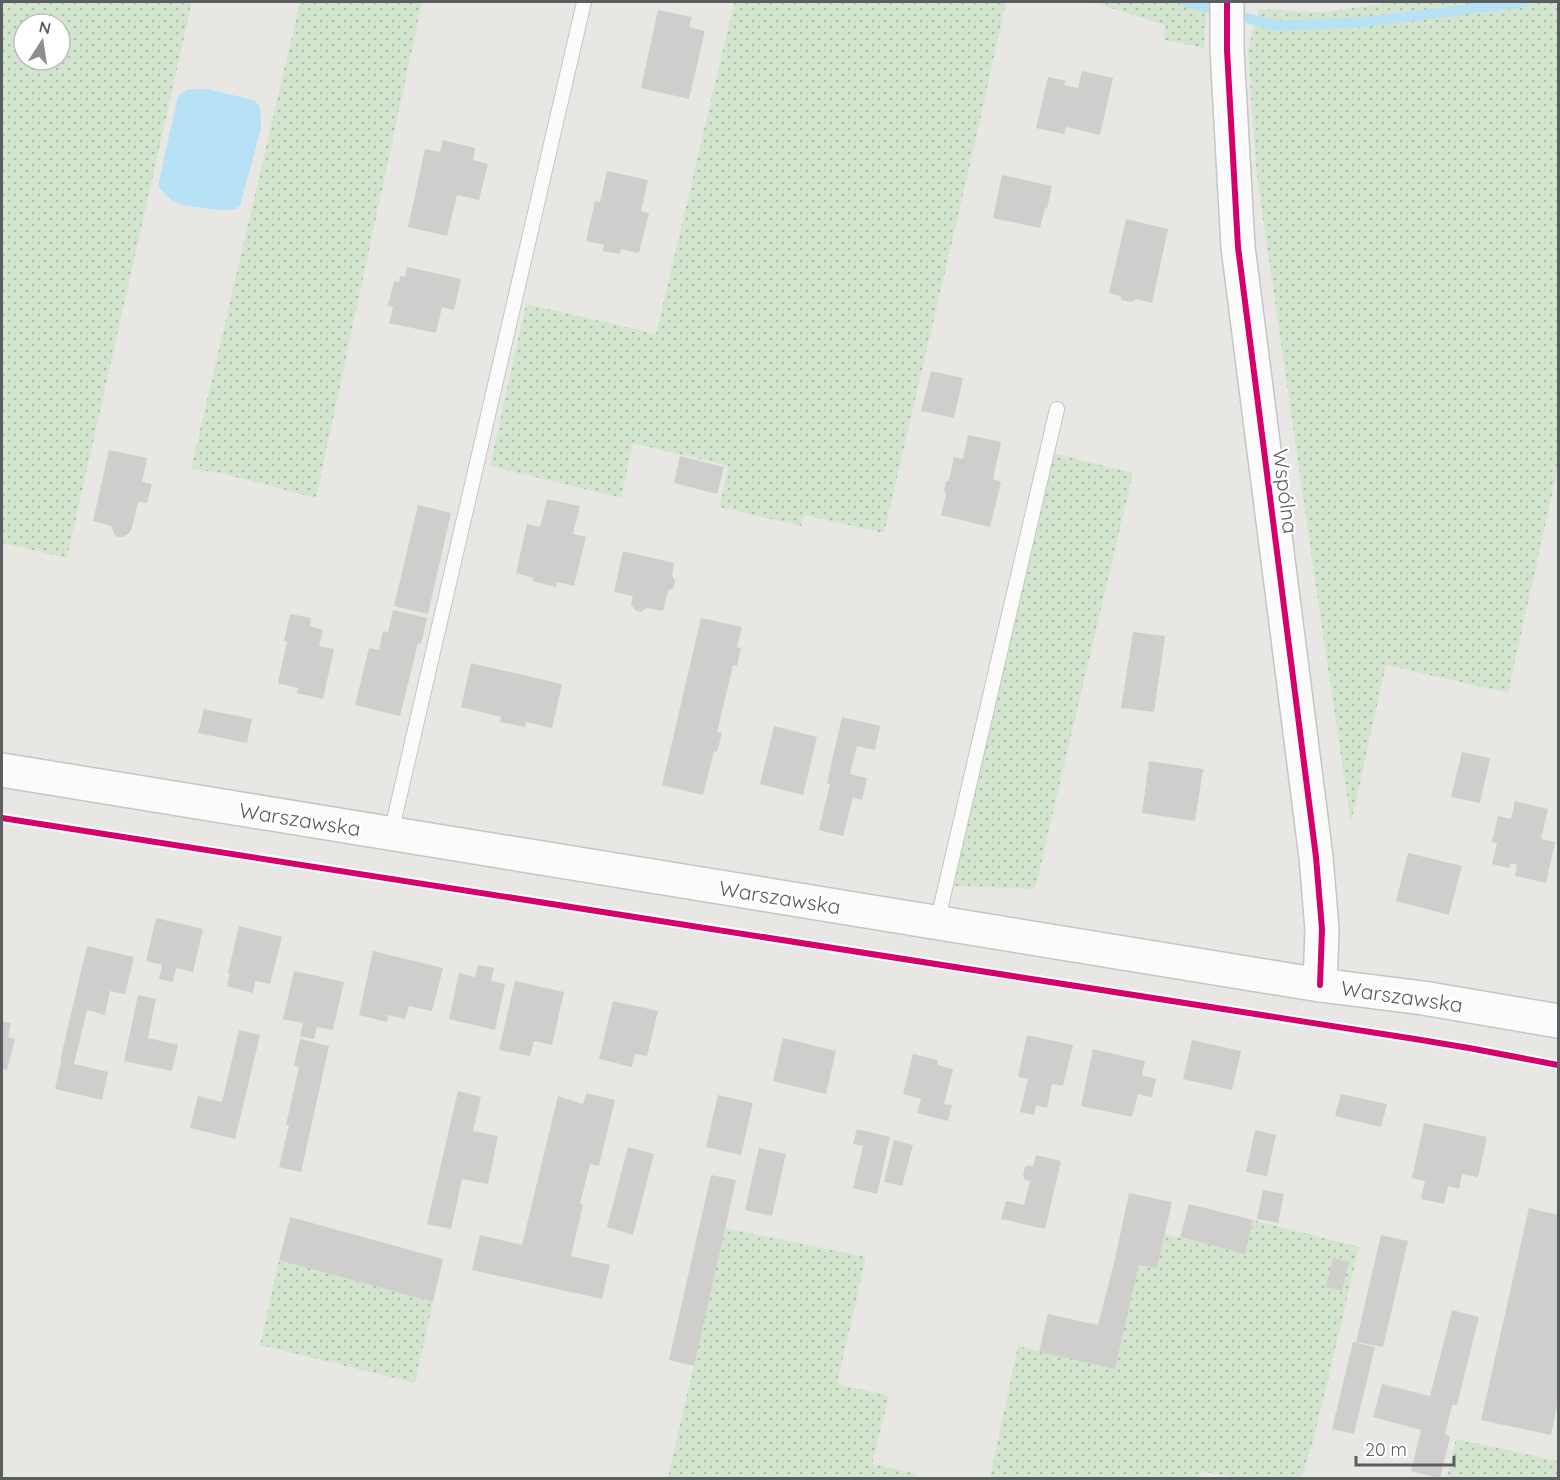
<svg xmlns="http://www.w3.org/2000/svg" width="1560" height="1480" font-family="Quicksand,sans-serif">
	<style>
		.grass { fill: url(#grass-dots); fill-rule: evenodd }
		.water { fill: #b7e1f4 }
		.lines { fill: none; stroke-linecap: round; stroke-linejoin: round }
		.stream { stroke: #b7e1f4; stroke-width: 10 }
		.building { fill: #d0cecd }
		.service-casing { stroke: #c5c5c5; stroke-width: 16 }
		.tertiary-casing { stroke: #c5c5c5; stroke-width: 36 }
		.secondary-casing { stroke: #c4c5c5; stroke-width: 36 }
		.service { stroke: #fcfbfb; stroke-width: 14 }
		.tertiary { stroke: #fcfbfb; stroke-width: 33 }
		.secondary { stroke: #fcfbfb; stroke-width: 33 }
		.cycleway-casing { stroke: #fff; stroke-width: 10 }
		.cycleway { stroke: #d6006c; stroke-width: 6 }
		.labels { text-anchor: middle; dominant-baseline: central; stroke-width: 4.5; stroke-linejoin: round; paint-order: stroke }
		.street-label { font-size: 21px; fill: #5a5e61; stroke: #fff }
	</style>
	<defs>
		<pattern id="grass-dots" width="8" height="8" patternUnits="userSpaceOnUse" patternTransform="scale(1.5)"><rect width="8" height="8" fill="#d4e5cf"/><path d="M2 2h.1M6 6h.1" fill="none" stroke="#afbdab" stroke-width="1.8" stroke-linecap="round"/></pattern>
	</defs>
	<rect width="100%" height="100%" fill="#e9e7e4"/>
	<!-- grass -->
	<g class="grass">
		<path d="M 2,2 L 192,2 L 67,558 L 2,543 ZM 24,24 L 60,24 L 60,60 L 24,60 Z"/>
		<path d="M 300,2 L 422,2 L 316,498 L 221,473 L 191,469 Z"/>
		<path d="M 730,2 L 1006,2 L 977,134 L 884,533 L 804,515 L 801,526 L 719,507 L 729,466 L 633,443 L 621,498 L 490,466 L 526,304 L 656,334 L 734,3 Z"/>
		<path d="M 1092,2 L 1207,2 L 1204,48 L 1164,40 L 1165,25 Z"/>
		<path d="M 1394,2 L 1558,2 L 1558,467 L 1508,693 L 1386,665 L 1351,823 L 1321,621 L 1256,169 L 1248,50 L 1259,9 L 1325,12 Z"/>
		<path d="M 1053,453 L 1133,473 L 1035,889 L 952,886 Z"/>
		<path d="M 1253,1220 L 1359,1247 L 1314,1438 L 1301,1478 L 1234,1478 L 1201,1471 L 1198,1478 L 990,1478 L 1018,1346 L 1115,1369 L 1139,1264 L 1157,1268 L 1165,1234 L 1245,1253 Z"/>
		<path d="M 725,1228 L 866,1257 L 837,1384 L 889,1396 L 872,1464 L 917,1474 L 915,1478 L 668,1478 Z"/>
		<path d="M 279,1260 L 433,1302 L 415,1383 L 260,1345 Z"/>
		<path d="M 1456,1439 L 1558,1461 L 1558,1478 L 1447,1478 Z"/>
	</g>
	<!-- water -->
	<path class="water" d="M 188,89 L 206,89 L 254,100 L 260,107 L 261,128 L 240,206 L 233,210 L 218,210 L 183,205 L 170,199 L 158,186 L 178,96 Z"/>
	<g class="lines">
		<!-- stream -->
		<path class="stream" d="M 1185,2 L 1277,26 L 1365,22 L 1525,2"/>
	</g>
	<!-- building -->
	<g class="building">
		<path d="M 658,10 L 692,17 L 689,27 L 705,31 L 689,99 L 641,88 Z"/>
		<path d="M 1082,71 L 1113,78 L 1100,135 L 1066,127 L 1064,134 L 1036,128 L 1048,77 L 1066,81 L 1064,85 L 1078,88 Z"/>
		<path d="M 443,140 L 475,148 L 473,160 L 488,164 L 479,200 L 457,195 L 447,236 L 408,227 L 425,149 L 440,152 Z"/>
		<path d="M 607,171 L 648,180 L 641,211 L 649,213 L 639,253 L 621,249 L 620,254 L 603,251 L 604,245 L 586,241 L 595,201 L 600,202 Z"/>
		<path d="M 1002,175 L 1052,186 L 1047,209 L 1045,208 L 1040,228 L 993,218 Z"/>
		<path d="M 1126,219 L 1168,229 L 1152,303 L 1136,299 L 1132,302 L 1122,300 L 1120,296 L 1109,293 Z"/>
		<path d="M 407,267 L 461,279 L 454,310 L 442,307 L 436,333 L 389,323 L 393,307 L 388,306 L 394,281 L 399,282 L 400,276 L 405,277 Z"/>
		<path d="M 931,371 L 963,378 L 954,418 L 921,411 Z"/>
		<path d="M 968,435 L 1001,442 L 993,479 L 1001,482 L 990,527 L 941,515 L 946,494 L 944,491 L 946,482 L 949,480 L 954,457 L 963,459 Z"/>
		<path d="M 109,450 L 147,458 L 142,482 L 152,484 L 147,503 L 138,502 L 132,528 L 128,534 L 123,537 L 119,537 L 115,535 L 111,526 L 93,521 Z"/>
		<path d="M 680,456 L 724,467 L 717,494 L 674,483 Z"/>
		<path d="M 547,499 L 580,506 L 573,534 L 586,537 L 574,586 L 557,582 L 556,587 L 532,581 L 533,578 L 516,573 L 527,524 L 540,527 Z"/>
		<path d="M 418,505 L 451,513 L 428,614 L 394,606 Z"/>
		<path d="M 623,551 L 674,563 L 672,575 L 675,581 L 674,587 L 668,591 L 663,611 L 647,608 L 641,612 L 635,610 L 631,604 L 633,596 L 614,592 Z"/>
		<path d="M 393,610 L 427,618 L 421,644 L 418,643 L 400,716 L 355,705 L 369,648 L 379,650 L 383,631 L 388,632 Z"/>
		<path d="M 290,614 L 311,618 L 310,626 L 323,630 L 319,646 L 334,649 L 323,699 L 297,693 L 298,688 L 278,683 L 287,641 L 284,641 Z"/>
		<path d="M 701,618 L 742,627 L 737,647 L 741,648 L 737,666 L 733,665 L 717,732 L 722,733 L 717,752 L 714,751 L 703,795 L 662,785 Z"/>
		<path d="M 1133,632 L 1165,636 L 1154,712 L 1121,708 Z"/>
		<path d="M 471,663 L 562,684 L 552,728 L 526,722 L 525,727 L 500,722 L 501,717 L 461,707 Z"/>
		<path d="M 204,709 L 252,719 L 247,743 L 198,733 Z"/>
		<path d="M 842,717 L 880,726 L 875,750 L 857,746 L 850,774 L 867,778 L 862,800 L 853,797 L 843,836 L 819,830 L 830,784 L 827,783 Z"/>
		<path d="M 774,726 L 817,737 L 803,795 L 760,784 Z"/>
		<path d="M 1462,752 L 1490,758 L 1480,803 L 1451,797 Z"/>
		<path d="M 1149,761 L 1203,769 L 1195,821 L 1142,813 Z"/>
		<path d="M 1515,801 L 1548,809 L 1541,839 L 1555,842 L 1546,883 L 1515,876 L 1517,865 L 1511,863 L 1509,868 L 1492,864 L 1497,843 L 1492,842 L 1498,816 L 1511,819 Z"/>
		<path d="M 1408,853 L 1462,866 L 1449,915 L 1396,901 Z"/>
		<path d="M 156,918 L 203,929 L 193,972 L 176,968 L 173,982 L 159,979 L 162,965 L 146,961 Z"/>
		<path d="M 239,926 L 282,937 L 270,984 L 255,981 L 253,993 L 227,986 L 230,974 L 228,973 Z"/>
		<path d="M 87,946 L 134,957 L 125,994 L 110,991 L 105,1015 L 87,1010 L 74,1064 L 108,1072 L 102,1100 L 55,1089 L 61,1061 L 60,1061 Z"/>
		<path d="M 373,951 L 443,968 L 432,1011 L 409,1006 L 405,1019 L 388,1015 L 387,1022 L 359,1015 Z"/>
		<path d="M 478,965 L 494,968 L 491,981 L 505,984 L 495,1030 L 449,1019 L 459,973 L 475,977 Z"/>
		<path d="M 294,971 L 344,982 L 333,1030 L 317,1027 L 314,1039 L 300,1036 L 303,1023 L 283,1019 Z"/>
		<path d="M 515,981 L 564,992 L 552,1045 L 534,1041 L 530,1056 L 499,1050 Z"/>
		<path d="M 138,995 L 156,999 L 148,1038 L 178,1045 L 172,1071 L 124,1061 Z"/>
		<path d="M 613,1001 L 658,1011 L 647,1056 L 635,1054 L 632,1067 L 599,1059 Z"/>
		<path d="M 2,1021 L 11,1023 L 8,1037 L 15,1039 L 7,1070 L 2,1069 Z"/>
		<path d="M 239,1030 L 260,1035 L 235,1139 L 190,1128 L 198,1096 L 222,1102 Z"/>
		<path d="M 1027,1035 L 1073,1045 L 1063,1086 L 1052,1084 L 1047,1108 L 1036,1105 L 1034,1115 L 1020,1112 L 1028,1079 L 1018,1077 Z"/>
		<path d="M 783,1038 L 836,1051 L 826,1094 L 773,1081 Z"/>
		<path d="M 300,1039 L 329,1046 L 301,1172 L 279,1167 L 289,1125 L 286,1125 L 299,1067 L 294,1065 Z"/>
		<path d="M 1192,1040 L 1241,1051 L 1232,1090 L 1183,1079 Z"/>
		<path d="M 1093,1049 L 1145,1061 L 1142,1075 L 1156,1079 L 1152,1097 L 1138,1094 L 1132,1117 L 1081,1106 Z"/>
		<path d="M 913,1054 L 938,1060 L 937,1065 L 953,1069 L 944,1104 L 952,1105 L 948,1121 L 917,1113 L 921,1099 L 903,1094 Z"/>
		<path d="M 458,1091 L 481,1097 L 473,1131 L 498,1136 L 488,1184 L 462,1179 L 451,1229 L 427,1224 Z"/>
		<path d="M 586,1093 L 615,1100 L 599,1166 L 590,1164 L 580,1204 L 583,1205 L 571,1256 L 610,1265 L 602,1299 L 472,1270 L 480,1235 L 522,1245 L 558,1096 L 583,1104 Z"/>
		<path d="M 1341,1094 L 1387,1104 L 1381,1127 L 1335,1116 Z"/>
		<path d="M 718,1095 L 753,1103 L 741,1155 L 706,1147 Z"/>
		<path d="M 1424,1123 L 1487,1137 L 1478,1177 L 1462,1174 L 1459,1189 L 1448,1186 L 1444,1204 L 1421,1199 L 1425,1181 L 1412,1178 Z"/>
		<path d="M 857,1129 L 890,1137 L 877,1194 L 853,1188 L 863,1146 L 853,1144 Z"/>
		<path d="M 1255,1130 L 1276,1135 L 1267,1176 L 1246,1172 Z"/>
		<path d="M 894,1140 L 913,1145 L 902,1186 L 884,1182 Z"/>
		<path d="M 628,1147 L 654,1154 L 633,1235 L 607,1227 Z"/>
		<path d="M 759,1148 L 786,1154 L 772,1216 L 745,1210 Z"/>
		<path d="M 1036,1155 L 1061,1161 L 1045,1229 L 1001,1219 L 1006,1201 L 1024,1205 L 1030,1181 L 1025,1180 L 1023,1176 L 1025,1167 L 1029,1165 L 1033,1166 Z"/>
		<path d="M 711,1175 L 736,1180 L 694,1366 L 669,1360 Z"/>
		<path d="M 1263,1190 L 1284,1194 L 1278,1223 L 1257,1219 Z"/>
		<path d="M 1129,1193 L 1172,1202 L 1157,1268 L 1139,1265 L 1115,1369 L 1039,1352 L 1048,1314 L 1098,1325 L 1115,1259 Z"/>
		<path d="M 1189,1204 L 1253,1220 L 1245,1254 L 1180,1237 Z"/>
		<path d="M 1529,1208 L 1558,1215 L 1558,1401 L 1551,1435 L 1481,1420 Z"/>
		<path d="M 290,1217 L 443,1259 L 433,1302 L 279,1260 Z"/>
		<path d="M 1381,1235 L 1408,1241 L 1383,1347 L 1356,1342 Z"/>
		<path d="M 1333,1258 L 1349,1262 L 1342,1291 L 1326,1287 Z"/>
		<path d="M 1452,1310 L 1479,1317 L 1457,1405 L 1452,1405 L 1445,1434 L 1450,1437 L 1440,1478 L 1439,1478 L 1411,1471 L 1421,1430 L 1373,1417 L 1382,1384 L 1430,1396 Z"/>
		<path d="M 1353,1342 L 1375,1347 L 1354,1434 L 1332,1429 Z"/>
	</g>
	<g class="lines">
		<defs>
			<g id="service">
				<path d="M 391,833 L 584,2"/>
				<path d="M 937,923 L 1057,409"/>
			</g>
			<path id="tertiary" d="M 1227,2 L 1227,50 L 1238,247 L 1316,857 L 1322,929 L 1320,985"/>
			<path id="secondary" d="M 2,770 L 1320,985 L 1423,998 L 1558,1021"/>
		</defs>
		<!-- service casing -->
		<use href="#service" class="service-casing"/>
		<!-- tertiary casing -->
		<use href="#tertiary" class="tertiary-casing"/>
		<!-- secondary casing -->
		<use href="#secondary" class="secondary-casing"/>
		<!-- service -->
		<use href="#service" class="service"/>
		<!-- tertiary -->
		<use href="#tertiary" class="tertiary"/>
		<!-- secondary -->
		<use href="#secondary" class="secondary"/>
		<defs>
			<g id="cycleway">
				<path d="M 1227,2 L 1227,50 L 1238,247 L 1316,857 L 1322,929 L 1320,985"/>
				<path d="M 2,818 L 1415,1039 L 1469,1048 L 1558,1065"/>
			</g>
		</defs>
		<!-- cycleway casing -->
		<use href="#cycleway" class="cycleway-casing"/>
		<!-- cycleway -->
		<use href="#cycleway" class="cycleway"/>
	</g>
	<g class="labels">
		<!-- street labels -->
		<g class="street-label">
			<text transform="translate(1286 491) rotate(83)">Wspólna</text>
			<text transform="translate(300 819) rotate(9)">Warszawska</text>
			<text transform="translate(780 897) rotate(9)">Warszawska</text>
			<text transform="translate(1402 996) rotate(8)">Warszawska</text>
		</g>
	</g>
	<!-- border -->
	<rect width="1560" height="1480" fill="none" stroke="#5a5e61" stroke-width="6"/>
	<!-- north arrow -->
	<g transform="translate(42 42) rotate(12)"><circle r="28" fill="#ffffff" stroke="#bdbfc0" stroke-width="1.5"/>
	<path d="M0-4.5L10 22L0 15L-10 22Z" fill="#8c8e8f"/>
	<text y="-9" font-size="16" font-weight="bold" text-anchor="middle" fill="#5a5e61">N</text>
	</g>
	<!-- scale -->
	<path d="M1356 1456v9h98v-9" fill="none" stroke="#5a5e61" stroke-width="3"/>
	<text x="1365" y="1456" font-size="18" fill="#5a5e61" stroke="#ffffff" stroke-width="4.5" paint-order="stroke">20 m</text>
</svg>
